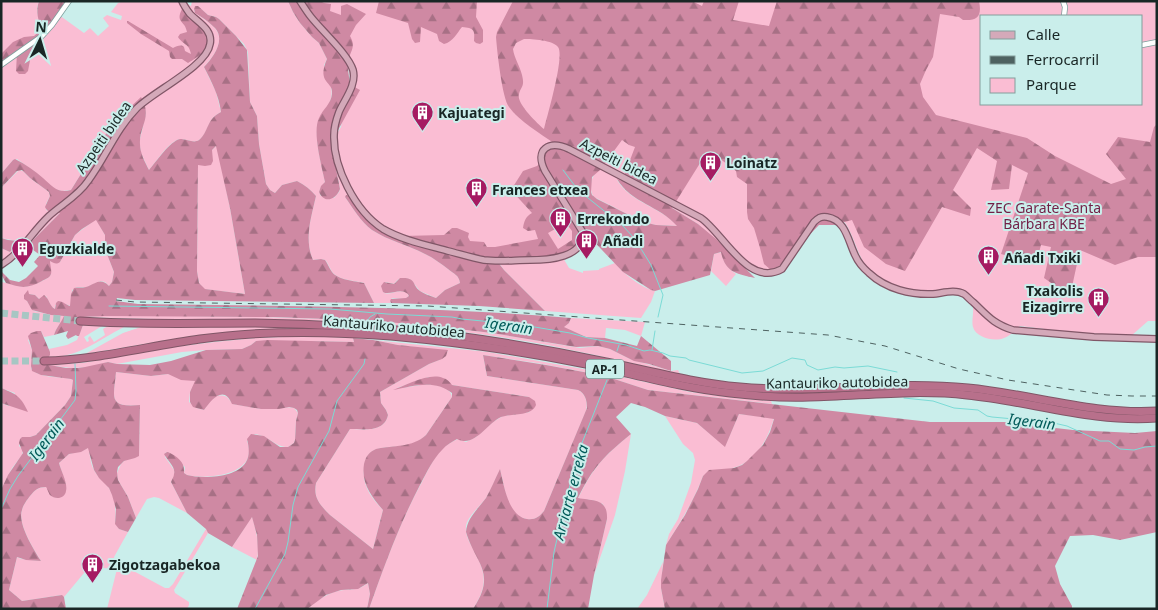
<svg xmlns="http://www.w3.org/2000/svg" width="1158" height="610" font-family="'Noto Sans',sans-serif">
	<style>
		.green { fill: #fabdd3; fill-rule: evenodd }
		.forest { fill: url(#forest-firs); fill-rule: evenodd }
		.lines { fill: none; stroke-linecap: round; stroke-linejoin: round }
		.stream { stroke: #7bdbd6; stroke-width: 1 }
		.highway-tunnel { stroke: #a7c6c3; stroke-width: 7; stroke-dasharray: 7 3.5; stroke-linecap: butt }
		.minor-casing { stroke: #7e9f9d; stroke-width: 6 }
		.major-casing { stroke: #805667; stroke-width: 8 }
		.highway-casing { stroke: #805667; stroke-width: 9 }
		.minor { stroke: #fff; stroke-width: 4.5 }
		.major { stroke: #d4a9b9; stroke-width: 5.5 }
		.highway { stroke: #b8708b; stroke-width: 7 }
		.rail { stroke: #4e6261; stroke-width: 1; stroke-dasharray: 6 6; stroke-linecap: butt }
		.labels { text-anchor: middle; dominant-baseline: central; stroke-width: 4; stroke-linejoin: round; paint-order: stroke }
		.shield { fill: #caeeeb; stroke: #4e6260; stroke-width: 1 }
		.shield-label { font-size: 12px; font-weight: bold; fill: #192625 }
		.poi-label { font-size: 14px; font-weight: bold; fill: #192625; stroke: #caeeeb; text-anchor: start }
		.street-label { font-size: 14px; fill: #192625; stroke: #caeeeb }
		.park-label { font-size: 14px; fill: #721f46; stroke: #caeeeb }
		.water-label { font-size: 15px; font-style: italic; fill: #005a58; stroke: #caeeeb }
	</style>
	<defs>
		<pattern id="forest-firs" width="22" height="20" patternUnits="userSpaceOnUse" patternTransform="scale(1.25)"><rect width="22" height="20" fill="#cf89a3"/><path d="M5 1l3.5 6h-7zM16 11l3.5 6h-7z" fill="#a77085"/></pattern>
	</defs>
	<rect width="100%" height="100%" fill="#caeeeb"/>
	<!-- green -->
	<g class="green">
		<path d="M 1,1 L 39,1 C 36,9 37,14 40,22 L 59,15 L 84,33 L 90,28 L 98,36 L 109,26 L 103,18 L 107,15 L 121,20 L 122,16 L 111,12 L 118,3 L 121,2 L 121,1 L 186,1 L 188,4 L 191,6 L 192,1 L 288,1 L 293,12 L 300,23 L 312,37 L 319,43 L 327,59 L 324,65 C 329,81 336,90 328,106 C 325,112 319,116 318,123 C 314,140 322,165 325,182 C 322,187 317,190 321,196 L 334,198 L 339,192 L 340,189 L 331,143 L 341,127 L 349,84 L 350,76 L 347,64 L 305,1 L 1157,1 L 1157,321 L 1148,321 L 1131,336 L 1069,332 L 1020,326 C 1015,330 1010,336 1004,338 C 995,342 976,338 973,327 C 971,320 975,311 972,303 C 972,300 968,296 966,293 C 932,292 886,296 864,263 C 857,253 850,224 841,219 C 837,217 831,216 827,215 L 781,267 L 772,272 L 756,268 L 744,267 L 698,224 L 672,208 L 676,201 L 624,176 L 622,182 L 617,180 C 628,198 648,204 666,216 C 670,218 674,223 678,226 L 656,225 L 643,222 L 594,197 C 589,191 590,180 595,174 L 565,145 L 581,228 L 562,256 L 569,268 L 583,273 L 583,271 L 599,270 L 599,269 L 615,263 C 625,275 640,287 655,291 L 651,302 L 641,318 L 545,311 L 504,270 L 497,260 L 386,234 L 369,222 L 349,196 L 345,197 C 353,208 361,222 372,230 C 389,241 408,245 425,254 C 434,258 441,264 448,269 C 454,274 459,275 460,283 L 445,290 L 436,298 L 420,291 L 411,280 C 403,277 399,277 394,284 L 385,282 L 383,289 L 384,293 C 392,295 396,289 407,292 L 409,296 L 405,299 L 392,298 L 390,302 L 391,303 L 374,303 L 364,283 C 355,281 341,280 334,274 C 330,270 329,264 325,260 L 321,259 L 313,260 C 304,239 311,218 316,196 C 311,190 305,185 297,181 L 282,185 L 275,193 L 270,190 L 266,184 L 259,144 L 257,116 L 250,102 L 248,52 L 244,44 L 219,19 L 216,17 L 208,15 L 201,9 L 194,9 L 194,11 C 200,17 208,21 214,27 C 227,40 213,57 204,67 L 216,92 L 221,112 C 206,119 210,132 199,140 C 193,144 186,138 180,139 C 169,141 156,162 149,170 L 141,153 L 140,146 L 140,139 L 146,113 L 141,98 L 123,114 L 113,131 L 107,132 L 71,190 L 62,191 L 54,189 L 35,172 L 17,159 L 13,160 L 1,174 ZM 982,16 L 1142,16 L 1142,104 L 982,104 Z"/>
		<path d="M 217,145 L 230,208 L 245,294 L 204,289 L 199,283 L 197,271 L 198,165 L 212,163 L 212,150 Z"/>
		<path d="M 19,170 L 23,171 L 30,178 L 49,192 L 50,196 L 46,204 L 46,210 L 51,212 L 61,212 L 22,251 L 1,265 L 1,248 L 10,252 L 18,241 L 1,238 L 1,188 Z"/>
		<path d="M 96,219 L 105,235 L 105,249 L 114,272 L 112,282 L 109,286 L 105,282 L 101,281 L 87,287 L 77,287 L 72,290 L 71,306 L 65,304 L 55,305 L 55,309 L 51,306 L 46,296 L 39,299 L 35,295 L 28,294 L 28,291 L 27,301 L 34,311 L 51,315 L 65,316 C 61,323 56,328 54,335 L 44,337 L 41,331 L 28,340 L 32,350 L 31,369 C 42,379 58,376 71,379 L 73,380 L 71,396 L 65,405 L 36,435 L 30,437 L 22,437 L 19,446 L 23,450 L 22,455 L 12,468 L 1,490 L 1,403 L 9,406 L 15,393 L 1,388 L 1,282 C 21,285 21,291 42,281 C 46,279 49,278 51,274 L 49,261 L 60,262 L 75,235 Z"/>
		<path d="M 722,252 C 723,263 728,268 736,274 L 726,286 L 711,271 L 714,254 Z"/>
		<path d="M 111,315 L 263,317 L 352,320 L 356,322 C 266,318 176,321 86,317 Z"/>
		<path d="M 571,318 L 645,322 L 641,336 L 625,330 L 606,328 L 605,338 L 586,337 L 563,327 L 569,323 Z"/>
		<path d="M 374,321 L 432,326 L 492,333 L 580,348 L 598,346 L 610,349 L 630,359 L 671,371 L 678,370 L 680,374 C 622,361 565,347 507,338 C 462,331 418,327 373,323 Z"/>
		<path d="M 83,325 L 102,326 L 84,337 L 87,342 L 89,341 L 88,338 L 90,336 L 94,342 L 105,335 L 103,329 C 109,324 117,326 124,327 C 96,341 82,356 48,358 L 50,353 L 49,349 L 67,345 L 77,340 Z"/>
		<path d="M 141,327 L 286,327 L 286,329 L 253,330 L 193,336 L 85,354 L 123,333 Z"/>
		<path d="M 312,336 L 353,338 L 354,342 L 306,341 L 256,341 L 251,345 L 242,349 L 206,350 L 182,352 L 117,364 L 108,362 L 91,367 L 72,368 L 45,365 L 82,363 L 173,347 L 215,342 L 255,338 Z"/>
		<path d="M 373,340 L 488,352 L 600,372 L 690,392 L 735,398 L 771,401 L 772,404 L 648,390 L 605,376 L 537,363 L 483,355 L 487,376 L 578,390 C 586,394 588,403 586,411 L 544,511 C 539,517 535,520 527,519 C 506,516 505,486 500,470 C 495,479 492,489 486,498 C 481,505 467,517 466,526 C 465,532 468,540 471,545 C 485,571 490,582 473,609 L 369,609 C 384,566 400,522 422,482 C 427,472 432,461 439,452 C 444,446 451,442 458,439 L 466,442 L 476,437 L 493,422 L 503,416 L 530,412 L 529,397 L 452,385 L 429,377 L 397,388 C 413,388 429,380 445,388 C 449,391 451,392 452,397 L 426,435 C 422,439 418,442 413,444 C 393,451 366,439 364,469 C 362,486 372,499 383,510 L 373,549 L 330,515 C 320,505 313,498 316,483 L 350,429 C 364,429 384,433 388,415 L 386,410 L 381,403 L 380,392 L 429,364 L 439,360 L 448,351 L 398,345 Z"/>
		<path d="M 116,372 L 151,376 L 168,374 L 196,381 L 190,392 L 189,402 L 197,408 L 204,410 C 210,401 215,392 227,397 L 233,404 C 245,406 257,409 269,409 C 277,409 286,406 294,408 L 298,413 L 296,421 L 295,440 L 294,443 L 288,447 C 275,447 269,436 255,434 L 247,441 C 260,475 208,480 187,475 L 184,473 L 185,467 L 168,452 L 165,453 L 165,457 L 174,470 L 175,475 L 171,482 L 187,513 L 159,498 L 154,497 L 147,499 L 136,518 L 128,497 L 118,480 L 117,473 L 121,464 L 124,461 L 139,454 L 140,405 C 107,408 114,396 116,372 Z"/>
		<path d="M 739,414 L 774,418 C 768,439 756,462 733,468 C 728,470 723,469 717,470 C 713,470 707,474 703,476 C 694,500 680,523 666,545 L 669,534 L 678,519 L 691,483 L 695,460 L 693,453 L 683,444 L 665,416 L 697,423 L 725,446 Z"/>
		<path d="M 631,434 L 625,471 L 615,515 L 594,575 L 607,519 L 603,504 L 592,500 L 578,499 C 593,467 604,456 631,434 Z"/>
		<path d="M 89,447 C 90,455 90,463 94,470 C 98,478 105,482 109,488 C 116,499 116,511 115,522 L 119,529 L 128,532 L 114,557 L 115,561 L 165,588 L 169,588 L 173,584 L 206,529 L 208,533 L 174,590 L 175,593 L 189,602 L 189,605 L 187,609 L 107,609 L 117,569 L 89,567 L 64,597 L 61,595 L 22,601 L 9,590 L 17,557 L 21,559 L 41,561 C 34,549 17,523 22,510 C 23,505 27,500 30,496 C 35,490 38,487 47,487 L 52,496 L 58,498 L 66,485 L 59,463 L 69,454 L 84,450 Z"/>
		<path d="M 252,516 C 256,530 260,545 257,560 L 232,547 Z"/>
		<path d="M 663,562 L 661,588 L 665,609 L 637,609 L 647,595 Z"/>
		<path d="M 368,583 L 370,594 L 367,609 L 307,609 C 316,601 326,594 338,591 C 350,588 357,592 368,583 Z"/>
	</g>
	<!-- forest -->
	<g class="forest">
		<path d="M 39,1 L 69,1 L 31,55 L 28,71 L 25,74 L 19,74 L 16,71 L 17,53 L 1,63 L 1,54 L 13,42 L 24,37 L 34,36 L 41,30 C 39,19 35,13 39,1 Z"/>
		<path d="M 288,1 L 320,1 L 324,3 L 331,4 L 330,11 L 341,15 L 341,6 L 347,4 L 366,14 L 356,25 L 350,36 C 357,48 349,52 348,63 C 347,69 350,77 349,84 L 360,90 L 331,143 L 340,189 C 336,200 324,204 319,192 L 321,186 L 325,182 C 322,167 312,132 319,118 C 323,109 331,104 332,94 C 334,81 316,84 327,59 L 319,43 L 312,37 L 300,23 L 293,12 Z"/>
		<path d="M 379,1 L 477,1 L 476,17 L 483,30 L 483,42 L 480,44 L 476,43 L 474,41 C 475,30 474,28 462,27 C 457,33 453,42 444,44 L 439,41 L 437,34 L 421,27 L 420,42 L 415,43 L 412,39 L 408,23 L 376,13 Z"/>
		<path d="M 513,1 L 692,1 L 702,6 L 704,1 L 739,1 L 733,20 L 769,26 L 777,1 L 979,1 C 982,16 978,21 963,20 L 959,17 L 940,14 L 933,57 L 926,70 L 920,84 L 923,97 L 936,115 L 1027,138 L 1055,156 L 1111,184 L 1126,179 L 1106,154 L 1118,137 L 1150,142 L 1154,127 L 1157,124 L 1157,257 L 1138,257 L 1115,265 L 1080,250 L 1070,296 L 1044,278 L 1051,247 L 1041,245 L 1036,264 L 1001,254 L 1028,173 L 1012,165 L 1009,189 L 991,190 L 997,161 L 977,148 L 953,190 L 971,208 L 970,216 L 942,207 L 905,271 L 886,264 L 864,247 L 852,220 L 834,225 L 819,225 L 779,266 L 771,270 L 764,264 L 760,248 L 754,228 L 748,219 L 747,212 L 747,184 L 737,177 L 736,171 L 719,158 L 702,160 L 672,208 L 698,224 L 716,239 L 755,278 C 738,274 725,273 721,252 L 714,254 L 710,275 L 655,291 L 651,290 L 623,272 L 581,228 L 581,241 L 565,256 L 497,261 L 504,270 L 545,311 L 479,306 L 391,303 L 390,301 L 391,299 L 406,298 L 409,296 L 408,294 C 400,288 394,294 385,293 L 383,292 L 381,286 L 384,282 L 394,284 L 400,278 C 417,277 411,284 420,291 C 424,294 431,296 436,298 L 445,290 L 460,283 C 459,275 454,274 448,269 C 441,264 434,258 425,254 C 408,245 389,241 372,230 C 361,222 353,208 345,197 L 346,195 L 349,196 L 369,222 L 386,234 L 402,236 L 444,235 L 452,228 L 457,228 L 469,233 L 468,237 L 470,241 L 484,242 L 487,247 L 495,247 L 538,239 L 535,230 L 528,231 L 523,228 C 524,221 526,216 532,213 L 511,190 L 523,171 L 537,166 L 544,159 L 543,152 L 555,144 C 541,134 519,121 509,107 C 502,98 497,50 496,37 L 497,32 ZM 524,39 C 532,39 553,40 558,47 C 565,56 547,116 544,129 C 537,123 516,103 519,94 C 521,86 525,87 522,75 C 520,66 514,58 513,49 L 516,43 ZM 622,140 L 629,145 L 635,147 L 622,181 L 617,179 C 631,203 660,206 677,226 L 656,225 L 643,222 L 597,199 L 592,195 L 591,192 L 592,177 L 600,170 ZM 566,223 L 572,231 L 572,240 L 558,249 L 548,233 Z"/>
		<path d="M 195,6 L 198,6 L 208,15 L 216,17 L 219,19 L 236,36 L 247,50 L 250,102 L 257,116 L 259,144 L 266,184 L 270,190 L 275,193 L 282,185 L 297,181 C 305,185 311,190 316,196 C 311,218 304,239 313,260 L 321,259 L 325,260 C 328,264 329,268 332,272 C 338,280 355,281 364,283 L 374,303 L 135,300 L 117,298 L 116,301 L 138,304 C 282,306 427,306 571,318 L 569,323 L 564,327 L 586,337 L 605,338 L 637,346 L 641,336 L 671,361 L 671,371 L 649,364 L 634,361 L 610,349 L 598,346 L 576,347 L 492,333 L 432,326 L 375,321 L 373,323 L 356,322 L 352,320 L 273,317 L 104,316 L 83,317 L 81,318 L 81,323 L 83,325 L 79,336 L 77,336 L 76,335 L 68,339 L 66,336 L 68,331 L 54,335 C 56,328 61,323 64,316 L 51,315 L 32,310 L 27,301 L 24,299 L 24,295 L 28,290 L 29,294 L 35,295 L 39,299 L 44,295 C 50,299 49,306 55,309 L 56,303 L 58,301 C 63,301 66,305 70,306 L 71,294 L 74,288 C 78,287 82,288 86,287 C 96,284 100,277 109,286 L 112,282 L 114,272 L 105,249 L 105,235 L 96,220 L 82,229 L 75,235 L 60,262 C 56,265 54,263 50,261 C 50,265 52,270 51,274 C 50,278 45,279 42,281 C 27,289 21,288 6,283 L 1,274 L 1,271 L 10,280 L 19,282 L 26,278 L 38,266 L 34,262 L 40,255 L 29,247 L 24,252 L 22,251 L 60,213 C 54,212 48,214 45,207 L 50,196 L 49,192 L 30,178 L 22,170 L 17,171 L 1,188 L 1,174 L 13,160 L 15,159 C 25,164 35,171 43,178 C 52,186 58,194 71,190 L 107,132 L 113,131 L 123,114 L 141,97 C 153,118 139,125 140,144 C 140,153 145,162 149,170 C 156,162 170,141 180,139 C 186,138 193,144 199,140 C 209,132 206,119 221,112 C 219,95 211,81 204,67 C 213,58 226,40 215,28 C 209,22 202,17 195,13 L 194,9 ZM 216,146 L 230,208 L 245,294 L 205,289 L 199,283 L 197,271 L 198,165 L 205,166 L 211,165 L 213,161 L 212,150 Z"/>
		<path d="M 182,9 C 189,16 201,24 205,32 C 214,46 199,57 188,63 L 182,59 L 172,59 L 170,57 L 169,51 L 141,34 L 127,23 L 127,21 L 128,21 L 173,48 C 177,46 181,44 184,47 L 185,51 L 191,54 C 189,43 183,45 178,37 L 180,34 L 187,32 C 185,20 175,23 182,9 Z"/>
		<path d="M 1,238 L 8,240 L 19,241 L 10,252 L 1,248 Z"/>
		<path d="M 37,331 L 41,331 L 50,352 L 50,355 L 44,364 L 66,368 L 78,368 L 85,367 L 108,362 L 117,364 L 150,365 L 171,361 L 206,350 L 242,349 L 251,345 L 256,341 L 268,340 L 354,342 L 353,338 L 373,340 L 398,345 L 448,350 L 446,356 L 442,359 L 429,364 L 380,392 L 381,403 L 386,410 L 388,415 C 384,433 364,429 350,429 L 316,483 C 313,498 320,505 330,515 L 373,549 L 383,510 C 371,496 361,483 364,464 C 366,456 369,452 376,449 C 394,445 412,448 426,435 L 452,397 L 452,393 C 435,379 413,386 393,390 C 406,385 430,372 443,378 C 447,379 450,382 452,385 L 529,397 L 535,401 L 536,405 C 531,417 512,413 501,417 C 486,424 475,448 457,439 C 452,442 446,445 442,450 C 433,459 427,472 421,483 C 400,523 384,566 369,609 L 367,609 L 370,594 L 368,583 L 358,589 L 341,590 L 326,595 L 307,609 L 237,609 L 258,556 L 257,535 L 252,517 L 232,547 L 208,533 L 206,529 L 187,513 L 171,482 C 172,479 174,477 174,474 C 176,467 167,460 164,454 L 167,452 L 168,452 C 178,457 185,462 184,473 L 187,475 C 202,479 237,478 246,462 C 250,455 249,447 247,439 L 251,434 L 264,436 L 280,447 L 288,447 L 294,443 L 295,440 L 296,421 L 298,413 L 297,410 L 294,408 L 289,407 L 279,409 L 261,409 L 232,404 C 224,384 211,400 204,410 L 193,407 L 190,402 L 190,392 L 195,381 L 181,380 L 168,374 L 151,376 L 116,372 C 114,397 107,408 140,405 L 139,456 L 135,458 L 124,461 L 118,467 L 117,472 L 118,480 L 128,497 L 136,518 L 128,532 L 119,529 L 115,524 L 116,509 L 112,495 L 109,488 L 99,478 L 94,470 L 88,448 L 81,452 L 69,454 L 59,463 C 61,471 68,483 66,491 C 65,499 55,500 50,495 C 49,494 47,488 46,487 C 38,487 35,490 30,496 C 27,500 23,505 22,510 C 17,523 34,550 41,561 L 26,560 L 17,557 L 9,590 L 22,601 L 62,595 L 64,597 L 66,609 L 1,609 L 1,490 L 8,475 L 23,453 L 19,443 L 20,439 L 22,437 L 30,437 L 36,435 L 65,405 L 71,396 L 73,380 L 71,379 L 41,375 L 32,371 L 31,366 L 32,350 L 28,336 L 31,333 Z"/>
		<path d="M 483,355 L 546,365 L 605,376 L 648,390 L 745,401 L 930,422 L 1004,422 L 1073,430 L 1135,433 L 1157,431 L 1157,532 L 1120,540 L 1093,535 L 1070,536 L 1055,566 L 1060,584 L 1072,606 L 1072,609 L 665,609 L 661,588 L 661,580 L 666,545 L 685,515 L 698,489 L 703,476 L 709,470 L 734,468 L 742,465 L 747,461 L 763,445 L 770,432 L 774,419 L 739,414 L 725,447 L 697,423 L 665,416 L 645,407 L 631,403 L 616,417 L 631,434 C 604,456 593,467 578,498 C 593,501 608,498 607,519 L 594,575 L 588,609 L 473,609 C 497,572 476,565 466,532 C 467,518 478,509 486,498 C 491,489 495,479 500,469 C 504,485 508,516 527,519 C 535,520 539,517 544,511 L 587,408 C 587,400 585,393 578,390 L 487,376 Z"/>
		<path d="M 1,388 C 17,394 21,397 28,412 L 1,403 Z"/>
	</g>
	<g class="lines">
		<!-- stream -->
		<g class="stream">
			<path d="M 563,170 L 578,190 L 623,226 L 634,238 L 643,252 L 651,265 L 663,295 L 658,317"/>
			<path d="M 109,306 L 330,309 L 387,314 L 452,317 L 462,319 L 523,325 L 570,333 L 588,338 L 626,345 L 644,351 L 650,350 L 663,353 L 670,356 L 686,358 L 689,360 L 742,373 L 763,371 L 792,358 L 805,360 L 807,365 L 818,370 L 835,367 L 844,368 L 868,366 L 897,372"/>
			<path d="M 368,320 L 370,317 L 375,314"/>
			<path d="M 652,350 L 655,331"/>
			<path d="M 617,351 L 619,345"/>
			<path d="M 904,398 L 933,401 L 954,408 L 978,410 L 987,416 L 992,417 L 1014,419 L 1045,421 L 1067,426 L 1100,441 L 1109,441 L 1120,449 L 1134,450 L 1145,447 L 1157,446"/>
			<path d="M 1,509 L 10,489 L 18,476 L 75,400 L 76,391 L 75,364"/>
			<path d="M 255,609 L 285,554 L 288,542 L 293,505 L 298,487 L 329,431 L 337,401 L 364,364 L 365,359"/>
			<path d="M 547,609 L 554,552 L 567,496 L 582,443 L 607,380"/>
		</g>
		<!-- highway-tunnel -->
		<g class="highway-tunnel">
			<path d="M 1,313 L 80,321"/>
			<path d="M 1,361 L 44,361"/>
		</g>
		<defs>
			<g id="minor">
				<path d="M 1063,1 L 1065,7 L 1064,16"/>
				<path d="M 1142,45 L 1157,42"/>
				<path d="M 1,65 L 42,36 L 52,25 L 69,1"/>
			</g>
			<g id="major">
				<path d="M 300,1 C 304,7 307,12 311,17 C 322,31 348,54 353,70 C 357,85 344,100 339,112 C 336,120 334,127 334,135 C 333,167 355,211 383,229 C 402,240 426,245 448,251 C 460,254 472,258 484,260 C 499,262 515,260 530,260 C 548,260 586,258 582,231 L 545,171 C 534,149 549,140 569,149 L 701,218 C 724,234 748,288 782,269 L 814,222 C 818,218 821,216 827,217 C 846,220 848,241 855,255 C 858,262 863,268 869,273 C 886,289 911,295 933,294 C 943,293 955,289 964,294 C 967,296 970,300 973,302 C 987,315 993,324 1013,330 L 1094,337 L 1157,339"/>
				<path d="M 1,265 C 21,253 32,232 49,216 C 62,204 78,196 88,181 C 106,157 116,129 137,108 C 154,91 207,66 210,44 C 213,30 199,23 190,14 C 187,10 184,6 182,1"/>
			</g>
			<g id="highway">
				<path d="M 80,321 C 138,325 196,323 255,323 C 320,324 385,328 450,335 C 503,342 554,351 606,362 C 650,371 694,383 740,387 C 816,394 892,380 968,388 C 1031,394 1093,415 1157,411"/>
				<path d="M 44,361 C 96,360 148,346 200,339 C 264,330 327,331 391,336 C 457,342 522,351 586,364 C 634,374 682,388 730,393 C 756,396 783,398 809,397 C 862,396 914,389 967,395 C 1030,401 1092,423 1157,418"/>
			</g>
		</defs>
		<!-- minor casing -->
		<use href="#minor" class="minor-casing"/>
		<!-- major casing -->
		<use href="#major" class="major-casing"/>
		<!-- highway casing -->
		<use href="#highway" class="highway-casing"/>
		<!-- minor -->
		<use href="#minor" class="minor"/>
		<!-- major -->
		<use href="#major" class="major"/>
		<!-- highway -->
		<use href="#highway" class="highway"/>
		<!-- rail -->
		<path class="rail" d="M 116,300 L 135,302 L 428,306 L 828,335 L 885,346 L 959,369 L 1008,380 L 1107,395 L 1132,396 L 1157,396"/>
	</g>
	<!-- icons -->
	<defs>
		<symbol id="building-pin" viewBox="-11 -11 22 30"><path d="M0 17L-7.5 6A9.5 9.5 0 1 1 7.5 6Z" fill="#a51b62" stroke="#caeeeb"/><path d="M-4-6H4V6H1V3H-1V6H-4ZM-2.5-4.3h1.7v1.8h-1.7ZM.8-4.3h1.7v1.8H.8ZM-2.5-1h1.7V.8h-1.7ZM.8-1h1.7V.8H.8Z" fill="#fff"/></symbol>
	</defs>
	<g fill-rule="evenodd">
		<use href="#building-pin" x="410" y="100" width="25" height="34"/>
		<use href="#building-pin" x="698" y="150" width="25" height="34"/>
		<use href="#building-pin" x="464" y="176" width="25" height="34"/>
		<use href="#building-pin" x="548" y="206" width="25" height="34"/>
		<use href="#building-pin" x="574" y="228" width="25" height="34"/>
		<use href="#building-pin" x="10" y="236" width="25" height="34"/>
		<use href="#building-pin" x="976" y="244" width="25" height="34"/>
		<use href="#building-pin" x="1086" y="286" width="25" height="34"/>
		<use href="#building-pin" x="80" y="552" width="25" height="34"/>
	</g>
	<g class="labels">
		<!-- shield labels -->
		<rect class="shield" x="586" y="359.5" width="38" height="19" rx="4"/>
		<g class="shield-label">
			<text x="605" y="369">AP-1</text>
		</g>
		<!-- poi labels -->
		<g class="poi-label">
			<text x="438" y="112">Kajuategi</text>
			<text x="726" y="162">Loinatz</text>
			<text x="492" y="189">Frances etxea</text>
			<text x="577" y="218">Errekondo</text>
			<text x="603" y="240">Añadi</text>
			<text x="39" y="248">Eguzkialde</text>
			<text x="1004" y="257">Añadi Txiki</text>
			<text x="1083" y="290" text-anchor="end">Txakolis<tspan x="1083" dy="16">Eizagirre</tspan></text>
			<text x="109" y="564">Zigotzagabekoa</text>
		</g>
		<!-- street labels -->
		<g class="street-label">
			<text transform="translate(103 137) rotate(-55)">Azpeiti bidea</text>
			<text transform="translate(619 161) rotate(27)">Azpeiti bidea</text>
			<text transform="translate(394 326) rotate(5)">Kantauriko autobidea</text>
			<text transform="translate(837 382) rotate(-1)">Kantauriko autobidea</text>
		</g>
		<!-- park labels -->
		<g class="park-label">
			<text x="1044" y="207">ZEC Garate-Santa<tspan x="1044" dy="16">Bárbara KBE</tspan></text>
		</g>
		<!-- water labels -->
		<g class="water-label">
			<text transform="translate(509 325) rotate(8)">Igerain</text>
			<text transform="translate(1032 421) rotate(7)">Igerain</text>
			<text transform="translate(46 439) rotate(-53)">Igerain</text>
			<text transform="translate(570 492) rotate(-75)">Arriarte erreka</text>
		</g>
	</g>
	<!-- border -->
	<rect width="1158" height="610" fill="none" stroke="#192625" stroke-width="5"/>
	<!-- legend -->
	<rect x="980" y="15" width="162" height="90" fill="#caeeeb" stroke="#839e9c"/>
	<rect x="990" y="31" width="25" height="8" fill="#d4a9b9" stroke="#839e9c"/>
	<text x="1026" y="40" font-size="15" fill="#192625">Calle</text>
	<rect x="990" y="56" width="25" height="8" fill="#4e6261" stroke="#839e9c"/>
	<text x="1026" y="65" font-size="15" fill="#192625">Ferrocarril</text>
	<rect x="990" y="78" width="25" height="15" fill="#fabdd3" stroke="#839e9c"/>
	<text x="1026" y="90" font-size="15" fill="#192625">Parque</text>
	<!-- north arrow -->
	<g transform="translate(40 40) rotate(5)" stroke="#caeeeb" stroke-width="4" paint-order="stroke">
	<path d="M0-4L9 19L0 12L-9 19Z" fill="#192625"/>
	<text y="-8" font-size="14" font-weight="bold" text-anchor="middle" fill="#192625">N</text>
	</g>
</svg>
